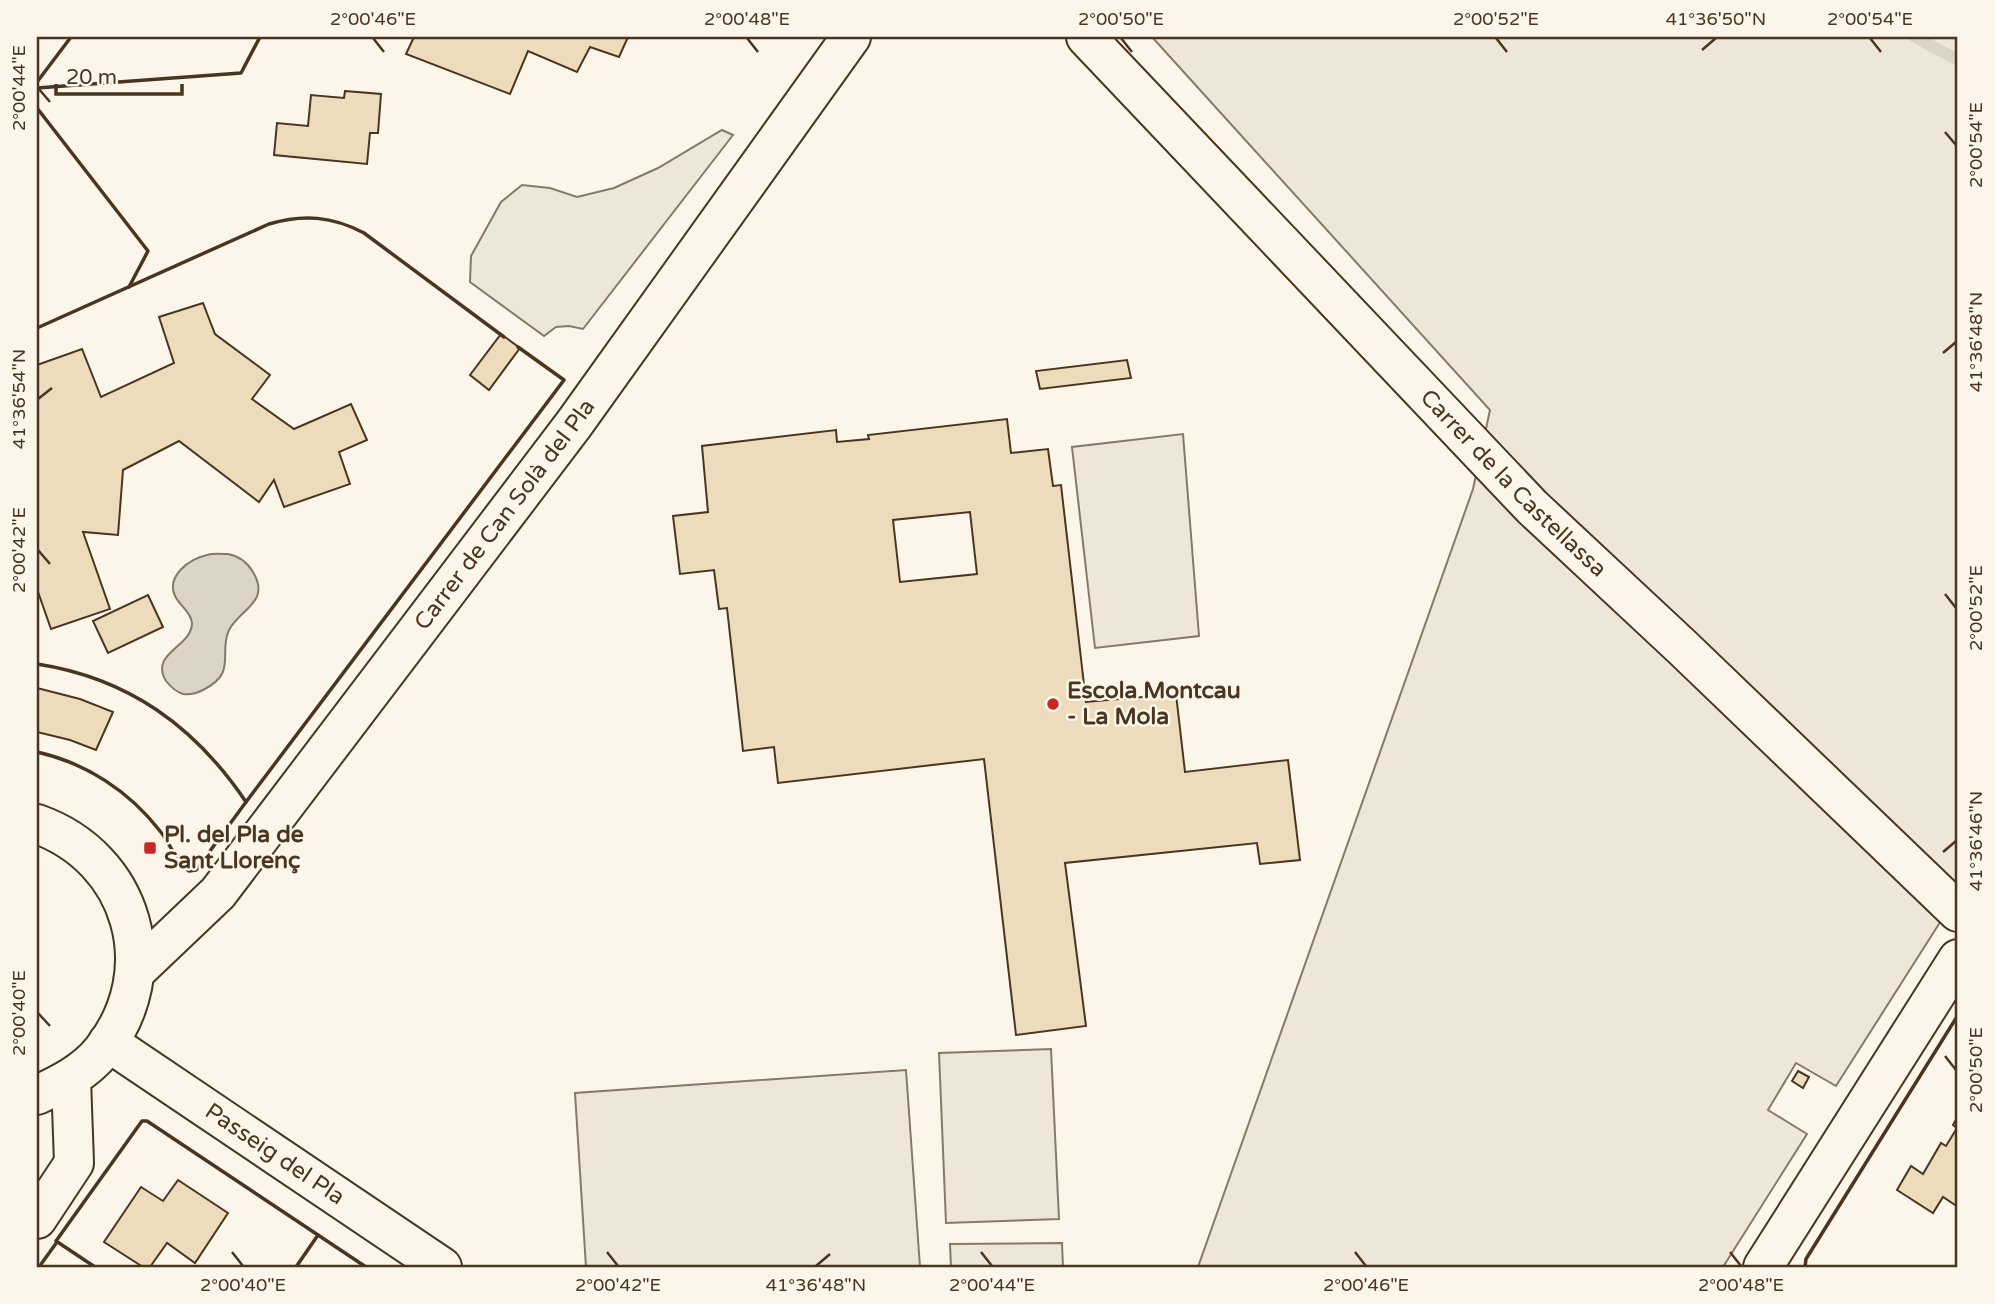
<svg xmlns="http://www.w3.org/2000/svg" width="1995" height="1304" font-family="'Varela Round',sans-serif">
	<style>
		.green { fill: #ede6d9; stroke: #887966; stroke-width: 2 }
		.parking { fill: #ede7d9; stroke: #887966; stroke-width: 2 }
		.water { fill: #dcd4c6; stroke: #887966; stroke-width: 2 }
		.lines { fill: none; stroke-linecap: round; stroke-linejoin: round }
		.stream { stroke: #dcd4c6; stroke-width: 12 }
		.building { fill: #ecdcbc; stroke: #4a3520; stroke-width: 2; fill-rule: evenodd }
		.street-casing { stroke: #4a3520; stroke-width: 42 }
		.street { stroke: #fbf6e9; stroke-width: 38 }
		.wall { stroke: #4a3520; stroke-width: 3.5 }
		.ticks { fill: none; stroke: #4a3520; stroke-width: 2.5 }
		.poi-dot { fill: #c62828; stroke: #fbf6e9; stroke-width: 2.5 }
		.labels { text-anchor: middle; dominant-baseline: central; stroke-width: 5; stroke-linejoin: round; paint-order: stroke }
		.street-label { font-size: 23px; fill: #4a3520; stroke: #fbf6e9 }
		.poi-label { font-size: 23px; font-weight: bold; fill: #4a3520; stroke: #fbf6e9; text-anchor: start }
		.neatline { fill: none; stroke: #4a3520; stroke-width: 2.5 }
		.ticks-label { font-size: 18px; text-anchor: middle; fill: #4a3520 }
	</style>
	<rect width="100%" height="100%" fill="#fbf6e9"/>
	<!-- green -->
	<g class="green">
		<path d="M 1152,37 L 1958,37 L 1958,894 L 1836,1086 L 1796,1063 L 1768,1110 L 1807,1134 L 1723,1267 L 1198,1267 L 1473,489 L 1490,410 Z"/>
		<path d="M 1183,434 L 1199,636 L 1095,648 L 1072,447 Z"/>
		<path d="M 1051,1049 L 1059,1219 L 946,1223 L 939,1053 Z"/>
		<path d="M 906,1070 L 920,1267 L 586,1267 L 575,1093 Z"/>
		<path d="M 1062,1243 L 1063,1267 L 951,1267 L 950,1244 Z"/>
	</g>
	<!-- parking -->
	<path class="parking" d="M 722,130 L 733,135 L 583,329 L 569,326 L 556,327 L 544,336 L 470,282 L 471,256 L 501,202 L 522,185 L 550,188 L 577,197 L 614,188 L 658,168 Z"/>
	<!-- water -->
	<path class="water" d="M 228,554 C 239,556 247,562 253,572 C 271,602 240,609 229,630 C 218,653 238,673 203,690 C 197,693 190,695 183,694 C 176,692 170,686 166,681 C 149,653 192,647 192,623 C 191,612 180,606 175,596 C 166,576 189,559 207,555 C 213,553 221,554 228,554 Z"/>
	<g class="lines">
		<!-- stream -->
		<path class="stream" d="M 1915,37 L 1958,60"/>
	</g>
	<!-- building -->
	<g class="building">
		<path d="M 414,37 L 628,37 L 619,57 L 590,47 L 577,72 L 528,51 L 510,94 L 406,54 Z"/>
		<path d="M 345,91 L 381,94 L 378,133 L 370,133 L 367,164 L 274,155 L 277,123 L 308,126 L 311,95 L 344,98 Z"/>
		<path d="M 203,303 L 215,334 L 270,375 L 252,399 L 294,429 L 351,404 L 367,440 L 339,452 L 350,484 L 284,507 L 274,480 L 259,502 L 179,441 L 123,470 L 118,535 L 83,532 L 110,609 L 51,629 L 37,589 L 37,365 L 82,349 L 101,397 L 174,363 L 159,317 Z"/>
		<path d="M 501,334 L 520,348 L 489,390 L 470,375 Z"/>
		<path d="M 1127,360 L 1131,378 L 1040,389 L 1036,371 Z"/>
		<path d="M 1007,419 L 1011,453 L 1048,449 L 1053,486 L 1061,485 L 1086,702 L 1176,694 L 1185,772 L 1288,760 L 1300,860 L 1260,864 L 1257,843 L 1065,863 L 1086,1026 L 1016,1035 L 984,759 L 778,783 L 774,747 L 743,751 L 727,608 L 719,609 L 714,570 L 680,574 L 673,516 L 708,512 L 702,446 L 836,430 L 837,442 L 869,439 L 868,435 ZM 970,512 L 977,574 L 900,582 L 893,520 Z"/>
		<path d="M 148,595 L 163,627 L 108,653 L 93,621 Z"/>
		<path d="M 37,688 L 80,699 L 113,712 L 96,750 L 70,740 L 37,732 Z"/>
		<path d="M 1798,1071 L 1809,1077 L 1803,1088 L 1792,1081 Z"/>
		<path d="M 1958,1116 L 1958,1207 L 1943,1197 L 1933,1213 L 1897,1190 L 1911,1166 L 1923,1174 L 1941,1143 L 1946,1146 L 1957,1128 L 1953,1125 Z"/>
		<path d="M 178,1180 L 228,1213 L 195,1263 L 167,1243 L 150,1267 L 143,1267 L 104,1242 L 141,1187 L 163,1201 Z"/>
	</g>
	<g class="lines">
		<defs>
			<g id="street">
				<path id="s1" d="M 1086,37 L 1532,507 L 1682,647 L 1958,912"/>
				<path d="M 37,824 C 133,858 166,970 102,1051 C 85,1072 61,1084 37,1095"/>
				<path id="s2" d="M 136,971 L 218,893 L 574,424 L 851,37"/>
				<path id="s3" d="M 108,1042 L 442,1267"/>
				<path d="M 37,1219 L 74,1163 L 71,1079"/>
				<path d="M 1763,1267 L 1958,959"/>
			</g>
		</defs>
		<!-- street casing -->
		<use href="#street" class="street-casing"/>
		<!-- street -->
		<use href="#street" class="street"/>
		<!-- wall -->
		<g class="wall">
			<path d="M 37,82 L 71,37"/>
			<path d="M 37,88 L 241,73 L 260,37"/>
			<path d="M 37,108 L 148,251 L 129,287"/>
			<path d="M 37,328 L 269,224 C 303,214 332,216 364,233 L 504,337"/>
			<path d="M 37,664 C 128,678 195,726 246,802 L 564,380 L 518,347"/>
			<path d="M 37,752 C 86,763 129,791 160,831 C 170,843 176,862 189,871 L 196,870 L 246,802"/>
			<path d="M 318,1235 L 366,1267"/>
			<path d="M 39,1267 L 57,1242"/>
			<path d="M 95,1267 L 56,1241 L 142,1121 L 147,1121 L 318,1235 L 296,1267"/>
			<path d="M 1805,1267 L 1806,1259 L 1958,1015"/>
		</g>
	</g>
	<!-- ticks -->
	<path class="ticks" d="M 373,38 L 384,52M 747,38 L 758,52M 1121,38 L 1132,52M 1496,38 L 1507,52M 1870,38 L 1881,52M 1702,50 L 1716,38M 38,88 L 50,102M 1945,132 L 1956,145M 1943,353 L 1956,342M 38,399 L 52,388M 38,550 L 50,564M 1945,594 L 1956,608M 1943,852 L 1956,841M 38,1013 L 50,1026M 1945,1056 L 1956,1070M 232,1252 L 243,1266M 607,1252 L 618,1266M 981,1252 L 992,1266M 1355,1252 L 1366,1266M 1730,1252 L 1741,1266M 816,1266 L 830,1254"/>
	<!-- markers -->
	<g class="poi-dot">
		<circle cx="1053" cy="704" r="7"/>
		<rect x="143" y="841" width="14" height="14" rx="3.5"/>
	</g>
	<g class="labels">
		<!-- street labels -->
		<g class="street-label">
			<text stroke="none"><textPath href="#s1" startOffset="618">Carrer de la Castellassa</textPath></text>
			<text stroke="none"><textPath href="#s2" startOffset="588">Carrer de Can Solà del Pla</textPath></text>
			<text stroke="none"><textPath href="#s3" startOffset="201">Passeig del Pla</textPath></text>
		</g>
		<!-- poi labels -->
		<g class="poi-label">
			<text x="1067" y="691">Escola Montcau<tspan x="1067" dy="26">- La Mola</tspan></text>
			<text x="164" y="835">Pl. del Pla de<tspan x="164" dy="26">Sant Llorenç</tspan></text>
		</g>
	</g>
	<!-- border -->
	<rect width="1995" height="1304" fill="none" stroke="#fbf6e9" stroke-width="77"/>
	<!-- scale -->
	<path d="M56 84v10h126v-10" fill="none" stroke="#4a3520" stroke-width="3.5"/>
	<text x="66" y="84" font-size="21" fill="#4a3520" stroke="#fbf6e9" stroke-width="5" paint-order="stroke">20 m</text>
	<rect x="38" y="38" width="1918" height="1228" class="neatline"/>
	<g class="ticks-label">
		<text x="373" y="25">2°00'46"E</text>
		<text x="747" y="25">2°00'48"E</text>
		<text x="1121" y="25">2°00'50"E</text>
		<text x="1496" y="25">2°00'52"E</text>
		<text x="1716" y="25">41°36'50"N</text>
		<text x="1870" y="25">2°00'54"E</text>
		<text transform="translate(19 88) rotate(-90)" y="6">2°00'44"E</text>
		<text transform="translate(1976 145) rotate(-90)" y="6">2°00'54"E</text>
		<text transform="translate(1976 342) rotate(-90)" y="6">41°36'48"N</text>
		<text transform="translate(19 399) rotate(-90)" y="6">41°36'54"N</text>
		<text transform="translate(19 550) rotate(-90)" y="6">2°00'42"E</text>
		<text transform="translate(1976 608) rotate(-90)" y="6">2°00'52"E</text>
		<text transform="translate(1976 841) rotate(-90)" y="6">41°36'46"N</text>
		<text transform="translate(19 1013) rotate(-90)" y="6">2°00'40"E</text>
		<text transform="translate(1976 1070) rotate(-90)" y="6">2°00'50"E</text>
		<text x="243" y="1291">2°00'40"E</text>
		<text x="618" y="1291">2°00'42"E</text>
		<text x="816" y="1291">41°36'48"N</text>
		<text x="992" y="1291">2°00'44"E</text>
		<text x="1366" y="1291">2°00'46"E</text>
		<text x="1741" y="1291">2°00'48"E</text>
	</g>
</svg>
